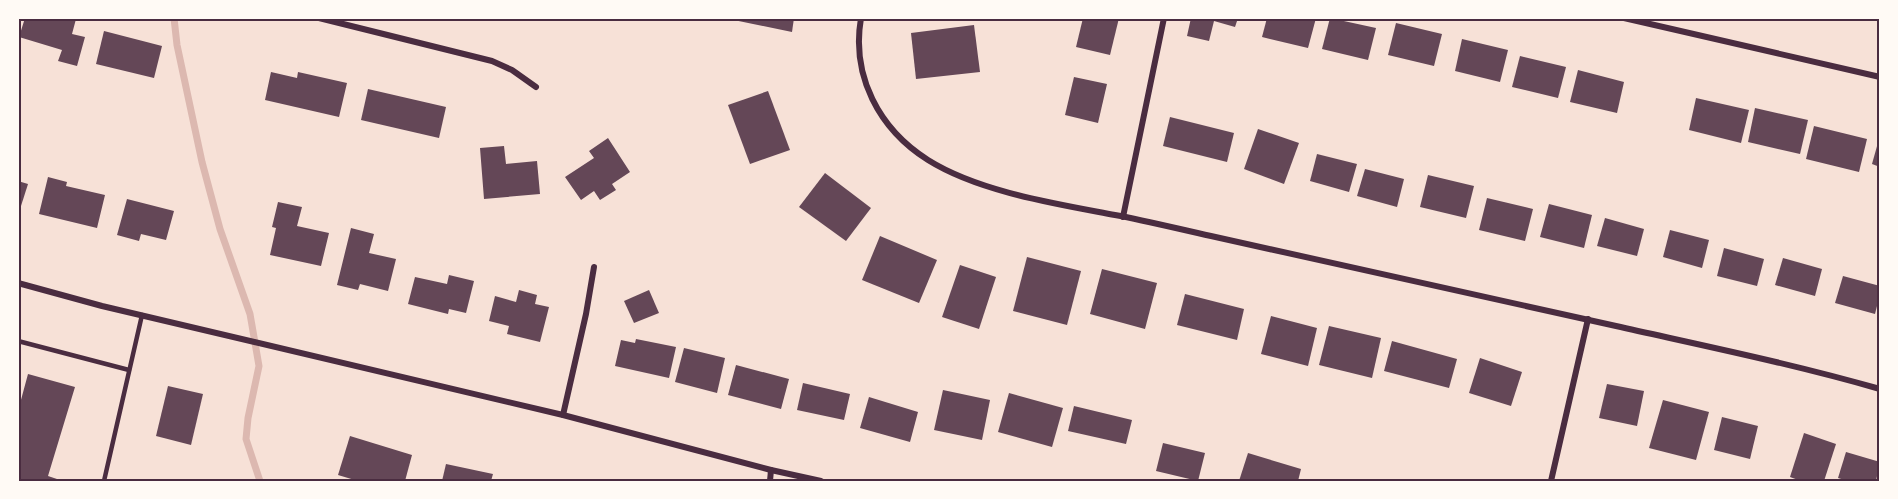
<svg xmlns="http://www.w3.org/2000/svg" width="1898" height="499" font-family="'Space Grotesk',sans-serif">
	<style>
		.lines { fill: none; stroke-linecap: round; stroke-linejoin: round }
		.stream { stroke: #dcb8b0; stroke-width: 7 }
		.building { fill: #644757 }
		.service { stroke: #4a2c40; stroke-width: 4.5 }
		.minor { stroke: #4a2c40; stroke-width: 6 }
		.neatline { fill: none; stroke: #4a2c40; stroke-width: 2 }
	</style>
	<rect width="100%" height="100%" fill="#f7e1d7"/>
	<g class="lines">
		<!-- stream -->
		<path class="stream" d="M 174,18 L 177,45 L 202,162 L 220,229 L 250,314 L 259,366 L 248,418 L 246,439 L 260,481"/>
	</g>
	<!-- building -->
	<g class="building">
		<path d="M 25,18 L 76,19 L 72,34 L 85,37 L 77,66 L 58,61 L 62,50 L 19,37 Z"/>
		<path d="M 724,18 L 794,18 L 792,32 Z"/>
		<path d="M 1083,18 L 1119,18 L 1110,55 L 1076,47 Z"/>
		<path d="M 1191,18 L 1238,18 L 1235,27 L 1214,21 L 1209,41 L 1187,36 Z"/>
		<path d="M 1267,18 L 1316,18 L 1308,48 L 1262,37 Z"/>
		<path d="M 1330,18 L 1376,28 L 1368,60 L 1322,49 Z"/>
		<path d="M 1396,23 L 1442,34 L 1434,66 L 1388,55 Z"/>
		<path d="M 974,25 L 980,72 L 916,79 L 911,33 Z"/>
		<path d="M 104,31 L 162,46 L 154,78 L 96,64 Z"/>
		<path d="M 1462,39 L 1508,50 L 1500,82 L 1455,71 Z"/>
		<path d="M 1520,56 L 1566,67 L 1558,98 L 1512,87 Z"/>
		<path d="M 1578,70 L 1624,82 L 1617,113 L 1570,102 Z"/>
		<path d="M 271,72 L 297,78 L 298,72 L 347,83 L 339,117 L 265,100 Z"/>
		<path d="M 1074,77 L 1107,84 L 1098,123 L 1065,115 Z"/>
		<path d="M 368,89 L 446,107 L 439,138 L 361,120 Z"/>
		<path d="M 768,91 L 790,150 L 750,164 L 728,105 Z"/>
		<path d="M 1696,98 L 1749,110 L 1741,143 L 1689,130 Z"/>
		<path d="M 1755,108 L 1808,120 L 1800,154 L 1748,142 Z"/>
		<path d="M 1170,117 L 1234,133 L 1227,162 L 1163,146 Z"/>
		<path d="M 1814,126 L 1867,139 L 1859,172 L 1806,159 Z"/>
		<path d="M 1258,129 L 1299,143 L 1284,184 L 1244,169 Z"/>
		<path d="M 608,138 L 630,172 L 612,184 L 616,190 L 600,200 L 594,191 L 581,200 L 565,177 L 594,158 L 589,151 Z"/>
		<path d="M 1879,139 L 1880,139 L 1880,167 L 1872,164 Z"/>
		<path d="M 504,146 L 506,164 L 537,161 L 540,194 L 484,199 L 480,148 Z"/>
		<path d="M 1317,154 L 1357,164 L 1349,192 L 1310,181 Z"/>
		<path d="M 1365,169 L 1404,179 L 1397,207 L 1357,196 Z"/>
		<path d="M 825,173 L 871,208 L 846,241 L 799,207 Z"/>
		<path d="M 1428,175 L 1474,186 L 1466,218 L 1420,207 Z"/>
		<path d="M 48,177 L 67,182 L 66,186 L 105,195 L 97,228 L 39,214 Z"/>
		<path d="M 18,181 L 28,184 L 21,206 L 18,205 Z"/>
		<path d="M 1487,198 L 1533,209 L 1525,241 L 1479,230 Z"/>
		<path d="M 127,199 L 174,211 L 166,240 L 141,234 L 139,241 L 117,235 Z"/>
		<path d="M 278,202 L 302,207 L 297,226 L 329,233 L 321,266 L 270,255 L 276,228 L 272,227 Z"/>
		<path d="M 1549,204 L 1592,215 L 1584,248 L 1540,237 Z"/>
		<path d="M 1605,218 L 1644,229 L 1637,256 L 1597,246 Z"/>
		<path d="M 351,228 L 374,234 L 369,253 L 396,259 L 388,291 L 360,284 L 358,290 L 337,285 Z"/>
		<path d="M 1670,230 L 1709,240 L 1702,268 L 1663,257 Z"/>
		<path d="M 880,236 L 937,260 L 919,303 L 862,280 Z"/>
		<path d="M 1724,248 L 1764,259 L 1757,286 L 1717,276 Z"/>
		<path d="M 1027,257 L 1081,271 L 1067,325 L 1013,311 Z"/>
		<path d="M 1783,258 L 1822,269 L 1815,296 L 1775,285 Z"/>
		<path d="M 960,265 L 996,277 L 979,329 L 942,317 Z"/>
		<path d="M 1102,269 L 1157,283 L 1145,329 L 1090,314 Z"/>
		<path d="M 449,275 L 474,281 L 466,313 L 449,309 L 448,314 L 408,304 L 415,277 L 447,284 Z"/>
		<path d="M 1843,276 L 1880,286 L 1880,294 L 1875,314 L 1835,303 Z"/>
		<path d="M 519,290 L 537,295 L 535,304 L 549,307 L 540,342 L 507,334 L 509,326 L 489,321 L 495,296 L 516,302 Z"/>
		<path d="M 649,290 L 659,313 L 634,323 L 624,301 Z"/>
		<path d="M 1185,294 L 1244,309 L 1237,340 L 1177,325 Z"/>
		<path d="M 1271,316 L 1317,328 L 1308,366 L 1261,354 Z"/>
		<path d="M 1329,326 L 1381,338 L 1372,378 L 1319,365 Z"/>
		<path d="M 636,339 L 676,347 L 669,378 L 615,366 L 621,340 L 635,343 Z"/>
		<path d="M 1392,341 L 1457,359 L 1449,388 L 1384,371 Z"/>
		<path d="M 684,348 L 725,358 L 717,393 L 675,382 Z"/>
		<path d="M 1480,358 L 1522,372 L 1511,406 L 1469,393 Z"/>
		<path d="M 736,365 L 789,379 L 781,409 L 728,395 Z"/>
		<path d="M 28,374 L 75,387 L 48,476 L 63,481 L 18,481 L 18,411 Z"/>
		<path d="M 803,383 L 850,394 L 844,420 L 797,410 Z"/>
		<path d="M 1607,384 L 1644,391 L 1637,426 L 1599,418 Z"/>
		<path d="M 168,386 L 203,394 L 191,445 L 156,436 Z"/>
		<path d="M 943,390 L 990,400 L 982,440 L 934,430 Z"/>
		<path d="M 1009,393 L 1063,408 L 1052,447 L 998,432 Z"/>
		<path d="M 869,397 L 918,412 L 910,442 L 860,428 Z"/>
		<path d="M 1663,400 L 1709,412 L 1696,460 L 1649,448 Z"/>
		<path d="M 1074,406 L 1132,420 L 1126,444 L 1068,431 Z"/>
		<path d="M 1722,417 L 1758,426 L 1750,459 L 1714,450 Z"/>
		<path d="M 1804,433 L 1836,444 L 1824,481 L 1801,481 L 1790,477 Z"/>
		<path d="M 350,436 L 412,455 L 405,481 L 358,481 L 338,475 Z"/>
		<path d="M 1163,443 L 1205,453 L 1198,481 L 1156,471 Z"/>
		<path d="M 1846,452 L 1880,462 L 1876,481 L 1848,481 L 1838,478 Z"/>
		<path d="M 1248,453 L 1301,469 L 1298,481 L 1239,481 Z"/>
		<path d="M 446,464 L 493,474 L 491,481 L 442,481 Z"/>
	</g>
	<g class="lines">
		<!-- service -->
		<g class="service">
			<path d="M 18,341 L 129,370"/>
			<path d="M 104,481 L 142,315"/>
		</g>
		<!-- minor -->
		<g class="minor">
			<path d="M 319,18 L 492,61 L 512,70 L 536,87"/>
			<path d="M 861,18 C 851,76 879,129 928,160 C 979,192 1057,204 1115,215 C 1147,221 1179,229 1211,236 C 1346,265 1481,295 1616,326 C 1705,346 1793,364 1880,389"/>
			<path d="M 1624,18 L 1880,77"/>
			<path d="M 1123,217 L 1164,18"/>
			<path d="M 18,283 L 102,306 L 563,415 L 771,470 L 821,481"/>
			<path d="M 563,415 L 586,314 L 594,267"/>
			<path d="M 770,481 L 771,470"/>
			<path d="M 1551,481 L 1588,319"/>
		</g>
	</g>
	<!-- border -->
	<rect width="1898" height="499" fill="none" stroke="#fffaf5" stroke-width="39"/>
	<rect x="20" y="20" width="1858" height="460" class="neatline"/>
</svg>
